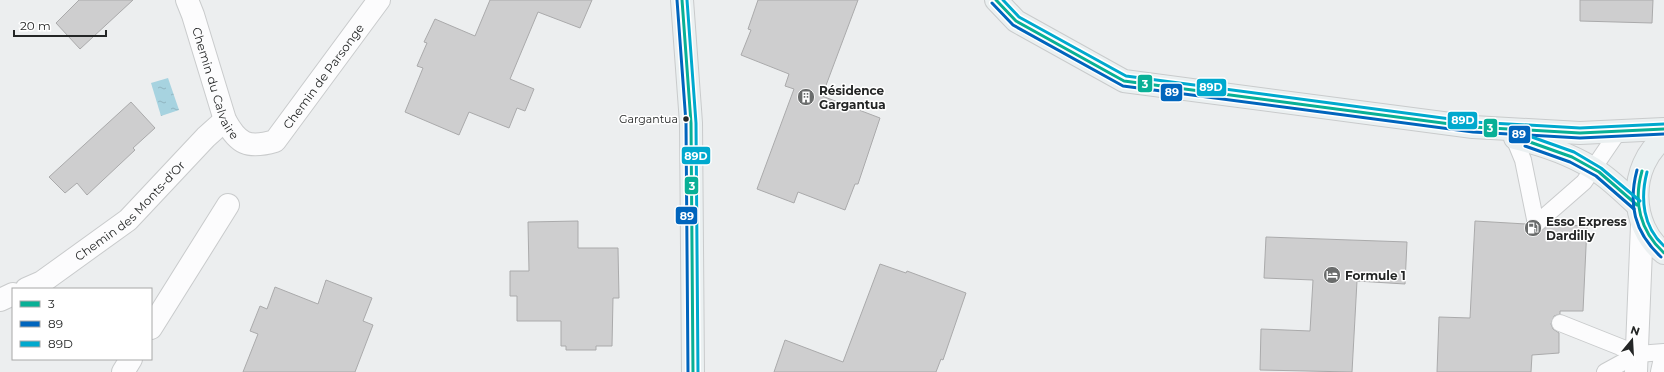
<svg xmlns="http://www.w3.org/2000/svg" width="1664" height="372" font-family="Montserrat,sans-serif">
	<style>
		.water { fill: url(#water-ripples) }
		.building { fill: #cececf; stroke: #aaaaab }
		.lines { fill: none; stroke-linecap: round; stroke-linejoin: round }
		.lane-casing { stroke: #c9cbcc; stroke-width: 18 }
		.street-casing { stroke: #c9cbcc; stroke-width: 24 }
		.secondary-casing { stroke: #c9cbcc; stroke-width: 24 }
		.lane { stroke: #fcfcfd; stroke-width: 16 }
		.street { stroke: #fcfcfd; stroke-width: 22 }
		.secondary { stroke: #ebf0f1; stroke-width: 22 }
		.bus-1-casing { stroke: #fff; stroke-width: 6 }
		.bus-2-casing { stroke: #fff; stroke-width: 6 }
		.bus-3-casing { stroke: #fff; stroke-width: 6 }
		.bus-1 { stroke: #09b096; stroke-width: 3 }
		.bus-2 { stroke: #0065bd; stroke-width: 3 }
		.bus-3 { stroke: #00a9ce; stroke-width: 3 }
		.bus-dot { fill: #242626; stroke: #fff; stroke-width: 1.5 }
		.labels { text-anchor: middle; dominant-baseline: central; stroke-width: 3; stroke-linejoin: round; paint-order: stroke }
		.bus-label { font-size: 11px; fill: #242626; stroke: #fff; text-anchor: end }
		.street-label { font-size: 12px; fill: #242626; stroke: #fff }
		.poi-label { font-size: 12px; font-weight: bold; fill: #242626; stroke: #fff; text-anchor: start }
		.line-badge { stroke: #fff; stroke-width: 1.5 }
		.badge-label { font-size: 11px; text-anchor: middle; font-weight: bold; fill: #fff }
	</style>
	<defs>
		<pattern id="water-ripples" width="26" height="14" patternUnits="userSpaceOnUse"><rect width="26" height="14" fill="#a7d3e0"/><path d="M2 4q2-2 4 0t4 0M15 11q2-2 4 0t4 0" fill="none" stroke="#90b5c0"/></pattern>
	</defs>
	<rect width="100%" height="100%" fill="#eceeef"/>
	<!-- water -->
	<path class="water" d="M 168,78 L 179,110 L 161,116 L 151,83 Z"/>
	<!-- building -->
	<g class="building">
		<path d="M 79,0 L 133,0 L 80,49 L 56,23 Z"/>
		<path d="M 490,0 L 592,0 L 580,28 L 538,12 L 510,79 L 534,89 L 525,111 L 517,108 L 509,128 L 469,112 L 459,135 L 405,112 L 423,68 L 417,66 L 427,43 L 424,42 L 435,19 L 475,36 Z"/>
		<path d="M 758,0 L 858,0 L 822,96 L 880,118 L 858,184 L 855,184 L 845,210 L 798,192 L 794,203 L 757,189 L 794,89 L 785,86 L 789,74 L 741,55 L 751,30 L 748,29 Z"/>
		<path d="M 1580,0 L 1653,0 L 1652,23 L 1580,21 Z"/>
		<path d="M 131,102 L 155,128 L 133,148 L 135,150 L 87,195 L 77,183 L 65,193 L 49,177 Z"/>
		<path d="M 578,221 L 578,248 L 618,248 L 619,298 L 613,298 L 612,346 L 596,346 L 596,350 L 566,350 L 566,346 L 561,346 L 561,321 L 517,321 L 517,296 L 510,296 L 510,271 L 529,271 L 528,222 Z"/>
		<path d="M 1475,221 L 1526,224 L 1529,231 L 1537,233 L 1550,225 L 1587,226 L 1583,311 L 1560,311 L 1560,314 L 1554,316 L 1551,324 L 1553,329 L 1559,333 L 1559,353 L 1532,355 L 1531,372 L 1437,372 L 1439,317 L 1470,318 Z"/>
		<path d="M 1266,237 L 1407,242 L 1405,284 L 1357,281 L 1352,372 L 1260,370 L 1261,329 L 1310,331 L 1313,280 L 1264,278 Z"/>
		<path d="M 880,264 L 906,273 L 907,271 L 966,293 L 943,360 L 941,359 L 936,372 L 774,372 L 785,340 L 843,362 Z"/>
		<path d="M 326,280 L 372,298 L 363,321 L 373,325 L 355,372 L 243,372 L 258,334 L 250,331 L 260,306 L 267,309 L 275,287 L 318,304 Z"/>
	</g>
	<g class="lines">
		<defs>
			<g id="lane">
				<path d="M 1514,138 L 1523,160 L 1536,224 L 1584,182 L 1618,132"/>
				<path d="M 1560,323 L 1638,354"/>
				<path d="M 1605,372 L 1638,354 L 1664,352"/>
			</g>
			<g id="street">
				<path id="s1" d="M 187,0 L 193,15 L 225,120 C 238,144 248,149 275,141 L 379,0"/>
				<path id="s2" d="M 26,289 L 42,282 L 128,220 L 206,137 L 225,120"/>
				<path d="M 0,300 L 13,294"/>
				<path d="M 151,328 L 228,205"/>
				<path d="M 123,372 L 131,359"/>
				<path d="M 1636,372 L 1642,225"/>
				<path d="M 1662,372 L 1664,363"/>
			</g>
			<g id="secondary">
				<path d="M 682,0 L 691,123 L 693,372"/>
				<path d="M 996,0 L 1016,21 L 1124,81 L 1473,127 L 1580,133 L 1664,129"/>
				<path d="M 1515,138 C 1544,145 1576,156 1600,173 C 1613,182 1625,194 1637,205"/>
				<path d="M 1664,138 C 1628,166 1629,226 1664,253"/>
			</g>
		</defs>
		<!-- lane casing -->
		<use href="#lane" class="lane-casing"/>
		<!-- street casing -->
		<use href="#street" class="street-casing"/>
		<!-- secondary casing -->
		<use href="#secondary" class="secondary-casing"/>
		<!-- lane -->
		<use href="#lane" class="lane"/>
		<!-- street -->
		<use href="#street" class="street"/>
		<!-- secondary -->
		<use href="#secondary" class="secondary"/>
		<defs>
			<g id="bus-1">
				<path d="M 682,0 L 691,123 L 693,372"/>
				<path d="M 996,0 L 1016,21 L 1124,81 L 1473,127 L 1580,133 L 1664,129"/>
				<path d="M 1527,141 L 1572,157 L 1599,172 L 1637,205"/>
				<path d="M 1642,171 C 1633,202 1640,231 1664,253"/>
			</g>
			<g id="bus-2">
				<path d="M 677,0 L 686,123 L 688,372"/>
				<path d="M 992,3 L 1013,25 L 1123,86 L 1473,132 L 1580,138 L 1664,134"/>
				<path d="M 1525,146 L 1570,162 L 1596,176 L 1634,209"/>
				<path d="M 1637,170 C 1628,204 1634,232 1661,257"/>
			</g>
			<g id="bus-3">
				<path d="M 687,0 L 696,123 L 698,372"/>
				<path d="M 1003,0 L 1019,17 L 1126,76 L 1473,122 L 1580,128 L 1664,124"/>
				<path d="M 1529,136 L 1574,152 L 1601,168 L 1640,201"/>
				<path d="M 1647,172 C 1640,199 1643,227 1664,246"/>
			</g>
		</defs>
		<!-- bus-1 casing -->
		<use href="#bus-1" class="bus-1-casing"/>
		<!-- bus-2 casing -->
		<use href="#bus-2" class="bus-2-casing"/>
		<!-- bus-3 casing -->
		<use href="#bus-3" class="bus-3-casing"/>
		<!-- bus-1 -->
		<use href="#bus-1" class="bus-1"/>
		<!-- bus-2 -->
		<use href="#bus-2" class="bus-2"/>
		<!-- bus-3 -->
		<use href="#bus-3" class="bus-3"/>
	</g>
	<!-- icons -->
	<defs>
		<symbol id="building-disc" viewBox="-11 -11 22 22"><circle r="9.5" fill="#6a6c6c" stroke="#fff"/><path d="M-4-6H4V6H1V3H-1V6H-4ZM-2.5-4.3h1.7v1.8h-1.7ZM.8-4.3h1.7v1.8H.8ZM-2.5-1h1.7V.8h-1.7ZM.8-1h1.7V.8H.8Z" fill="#fff"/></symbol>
		<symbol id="fuel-disc" viewBox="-11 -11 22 22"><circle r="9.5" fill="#6a6c6c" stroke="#fff"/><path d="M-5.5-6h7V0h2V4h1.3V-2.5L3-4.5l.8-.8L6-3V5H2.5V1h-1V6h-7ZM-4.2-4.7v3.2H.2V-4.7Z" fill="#fff"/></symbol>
		<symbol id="hotel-disc" viewBox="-11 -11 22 22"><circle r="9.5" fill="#6a6c6c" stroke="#fff"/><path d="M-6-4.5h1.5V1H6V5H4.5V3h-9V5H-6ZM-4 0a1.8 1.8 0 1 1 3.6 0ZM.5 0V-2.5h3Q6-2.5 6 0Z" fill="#fff"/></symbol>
	</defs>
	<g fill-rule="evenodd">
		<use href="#building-disc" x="796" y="87" width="20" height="20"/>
		<use href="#fuel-disc" x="1523" y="218" width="20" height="20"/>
		<use href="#hotel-disc" x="1322" y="265" width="20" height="20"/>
	</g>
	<!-- markers -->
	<circle class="bus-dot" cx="686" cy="119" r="3.5"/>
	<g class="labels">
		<!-- bus labels -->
		<g class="bus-label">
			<text x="678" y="119">Gargantua</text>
		</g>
		<!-- street labels -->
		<g class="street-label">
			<text stroke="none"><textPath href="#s1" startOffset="268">Chemin de Parsonge</textPath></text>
			<text stroke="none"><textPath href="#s1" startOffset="88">Chemin du Calvaire</textPath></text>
			<text stroke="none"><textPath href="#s2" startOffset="131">Chemin des Monts-d'Or</textPath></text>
		</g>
		<!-- poi labels -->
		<g class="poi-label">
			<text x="819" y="90">Résidence<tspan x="819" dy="14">Gargantua</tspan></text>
			<text x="1546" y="221">Esso Express<tspan x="1546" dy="14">Dardilly</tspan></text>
			<text x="1345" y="275">Formule 1</text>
		</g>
	</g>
	<g class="line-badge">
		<rect x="1137" y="74" width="16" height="19" rx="4" fill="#09b096"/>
		<rect x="1196" y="78" width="31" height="19" rx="4" fill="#00a9ce"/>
		<rect x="1160" y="83" width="23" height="19" rx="4" fill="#0065bd"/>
		<rect x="1447" y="111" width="31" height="19" rx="4" fill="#00a9ce"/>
		<rect x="1483" y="118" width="15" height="20" rx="4" fill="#09b096"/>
		<rect x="1508" y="125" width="23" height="19" rx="4" fill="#0065bd"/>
		<rect x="681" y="146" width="30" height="19" rx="4" fill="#00a9ce"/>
		<rect x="684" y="176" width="15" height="19" rx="4" fill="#09b096"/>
		<rect x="675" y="206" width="23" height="19" rx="4" fill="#0065bd"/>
	</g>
	<g class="badge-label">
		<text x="1145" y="88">3</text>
		<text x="1211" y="91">89D</text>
		<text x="1172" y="96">89</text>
		<text x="1463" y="124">89D</text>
		<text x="1490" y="132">3</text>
		<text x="1519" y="138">89</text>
		<text x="696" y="160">89D</text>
		<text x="692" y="190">3</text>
		<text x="687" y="220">89</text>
	</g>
	<!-- legend -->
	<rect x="12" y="288" width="140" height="72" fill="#ffffff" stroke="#a7a8a8"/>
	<rect x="20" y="301" width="20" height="6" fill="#09b096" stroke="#a7a8a8"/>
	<text x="48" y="308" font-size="12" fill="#242626">3</text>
	<rect x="20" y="321" width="20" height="6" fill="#0065bd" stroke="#a7a8a8"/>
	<text x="48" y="328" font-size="12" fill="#242626">89</text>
	<rect x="20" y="341" width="20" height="6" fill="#00a9ce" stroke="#a7a8a8"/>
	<text x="48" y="348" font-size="12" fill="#242626">89D</text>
	<!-- north arrow -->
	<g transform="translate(1632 340) rotate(18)" stroke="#ffffff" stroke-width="3" paint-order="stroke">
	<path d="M0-3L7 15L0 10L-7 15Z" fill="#242626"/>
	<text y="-6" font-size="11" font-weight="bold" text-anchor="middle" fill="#242626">N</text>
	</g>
	<!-- scale -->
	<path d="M14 30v6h92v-6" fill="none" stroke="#242626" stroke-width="2"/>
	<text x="20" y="30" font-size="12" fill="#242626" stroke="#ffffff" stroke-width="3" paint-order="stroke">20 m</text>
</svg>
